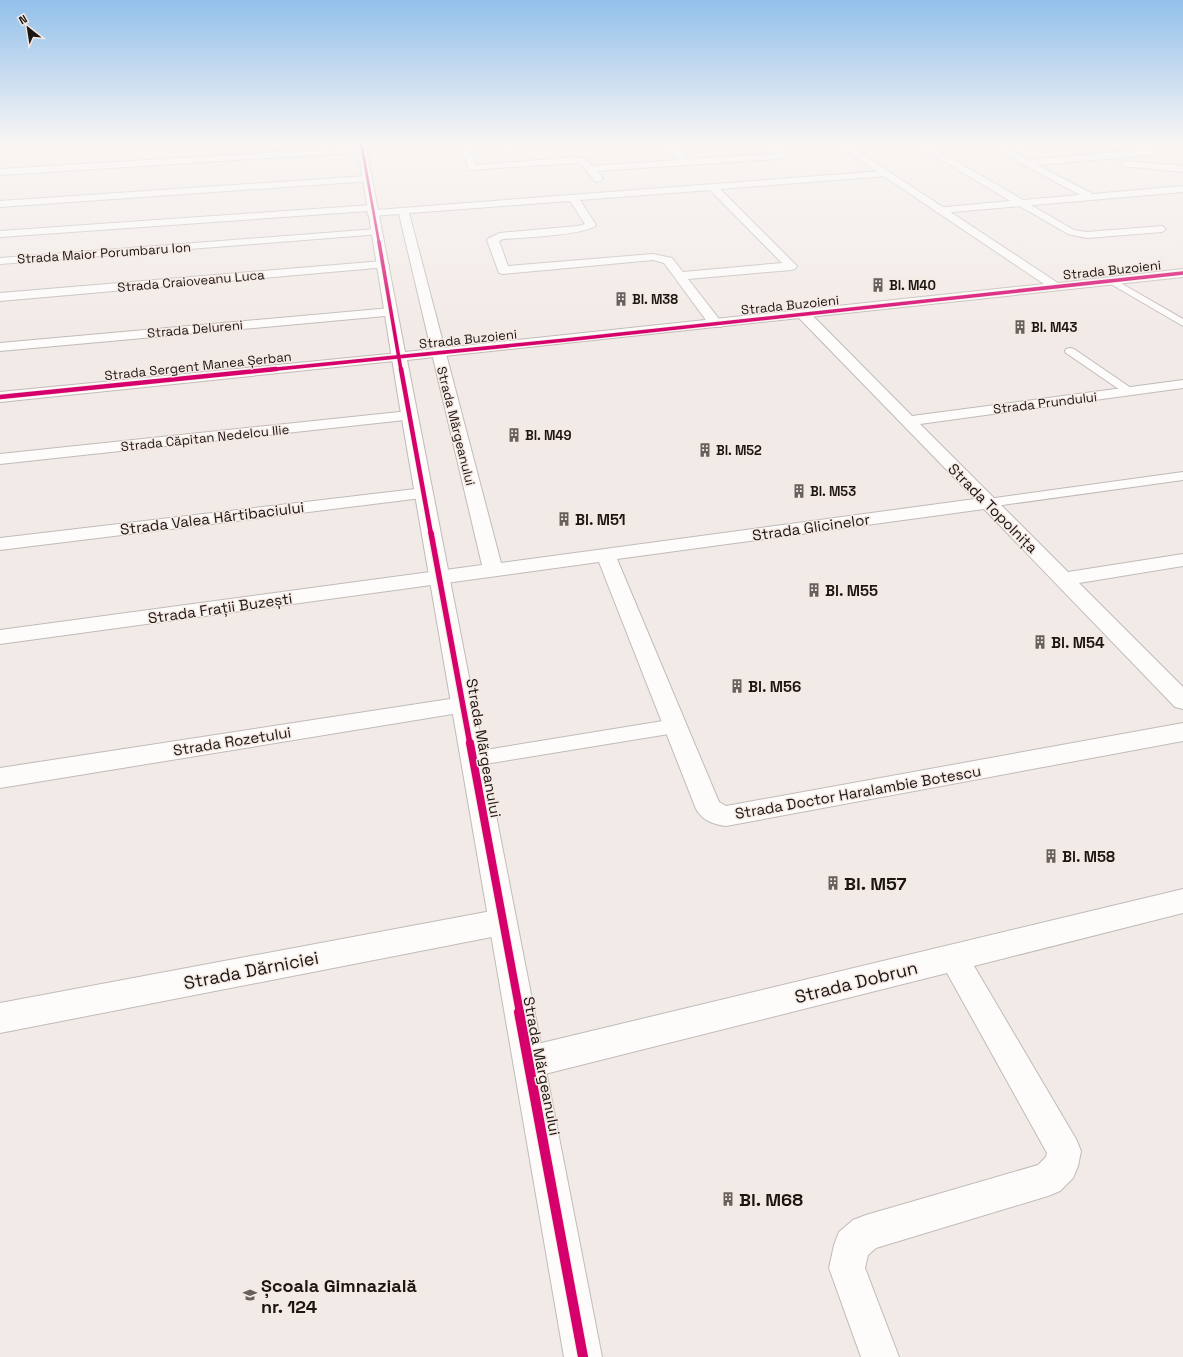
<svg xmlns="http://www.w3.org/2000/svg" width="1183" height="1357" font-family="'Space Grotesk',sans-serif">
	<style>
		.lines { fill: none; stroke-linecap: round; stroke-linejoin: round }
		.lane-casing { stroke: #c0bbb9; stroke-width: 2 }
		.street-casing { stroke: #c0bbb9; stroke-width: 2 }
		.secondary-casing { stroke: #c0bbb9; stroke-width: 2 }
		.lane { fill: #fdfcfb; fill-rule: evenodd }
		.street { fill: #fdfcfb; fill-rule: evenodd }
		.secondary { fill: #fdfcfb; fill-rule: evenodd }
		.cycleway-far5-casing { stroke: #f6e9e3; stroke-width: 3.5 }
		.cycleway-far4-casing { stroke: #f6e9e3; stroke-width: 5 }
		.cycleway-far3-casing { stroke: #f6e9e3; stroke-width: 6 }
		.cycleway-far2-casing { stroke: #f6e9e3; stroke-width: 8 }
		.cycleway-far1-casing { stroke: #f6e9e3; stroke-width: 10 }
		.cycleway-casing { stroke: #f6e9e3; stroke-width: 12 }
		.cycleway-far5 { stroke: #d6006c; stroke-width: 2.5 }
		.cycleway-far4 { stroke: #d6006c; stroke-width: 3.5 }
		.cycleway-far3 { stroke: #d6006c; stroke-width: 4.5 }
		.cycleway-far2 { stroke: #d6006c; stroke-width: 5.5 }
		.cycleway-far1 { stroke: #d6006c; stroke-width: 8 }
		.cycleway { stroke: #d6006c; stroke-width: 10 }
		.labels { text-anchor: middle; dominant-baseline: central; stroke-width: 3; stroke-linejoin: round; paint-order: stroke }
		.far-street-label { font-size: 13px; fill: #1a1614; stroke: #f6e9e3 }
		.far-poi-label { font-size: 13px; font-weight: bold; fill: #1a1614; stroke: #f6e9e3; text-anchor: start }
		.street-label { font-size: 15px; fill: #1a1614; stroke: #f6e9e3 }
		.poi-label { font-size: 15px; font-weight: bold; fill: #1a1614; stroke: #f6e9e3; text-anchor: start }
		.near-poi-label { font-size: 18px; font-weight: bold; fill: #1a1614; stroke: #f6e9e3; text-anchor: start }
		.near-street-label { font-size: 18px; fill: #1a1614; stroke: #f6e9e3 }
	</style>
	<rect width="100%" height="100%" fill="#f2eae7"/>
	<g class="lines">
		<defs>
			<g id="lane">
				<path d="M 1018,201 L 1024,201 L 1074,230 L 1087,232 L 1162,226 L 1166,229 L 1162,232 L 1087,238 L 1068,234 L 1018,205 Z"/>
				<path d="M 1112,278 L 1183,319 L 1183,326 L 1109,283 L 1107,281 L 1109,279 Z"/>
				<path d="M 1070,348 L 1074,349 L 1134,390 L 1136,392 L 1134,394 L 1126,394 L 1066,353 L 1065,351 L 1066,349 Z"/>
				<path d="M 1183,472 L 1183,480 L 988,507 L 983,506 L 981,503 L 983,500 L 988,499 Z"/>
				<path d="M 675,719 L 681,721 L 684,726 L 681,731 L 675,733 L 473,766 L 466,764 L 464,759 L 466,754 L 473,752 Z"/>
			</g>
			<g id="street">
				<path d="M 0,142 L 44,142 L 40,145 L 0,148 Z"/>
				<path d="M 461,142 L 482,142 L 469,146 L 476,165 L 577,157 L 587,160 L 592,166 L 678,160 L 661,142 L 670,142 L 688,159 L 774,154 L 767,147 C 774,140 824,142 837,142 L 833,145 L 779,149 L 786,155 L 784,157 L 777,159 L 597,171 L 603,179 L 598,182 L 595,181 L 581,164 L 577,163 L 469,170 L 460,144 Z"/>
				<path d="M 842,142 L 891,142 L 887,145 L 842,148 L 838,145 Z"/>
				<path d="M 912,142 L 923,142 L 1023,200 L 1080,195 L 982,142 L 994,142 L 1028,160 L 1140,150 L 1126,142 L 1138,142 L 1154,152 L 1150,155 L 1037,165 L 1093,194 L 1183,186 L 1183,192 L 940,213 L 936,212 L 935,210 L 936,208 L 1010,201 Z"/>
				<path d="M 362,147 L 366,150 L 365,152 L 0,175 L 0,169 Z"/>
				<path d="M 1125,161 L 1183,166 L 1183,172 L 1122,166 L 1120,164 Z"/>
				<path d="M 884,171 L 887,172 L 889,174 L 887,176 L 720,189 L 797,266 L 795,269 L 791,270 L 688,279 L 723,324 L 721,327 L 711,327 L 664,263 L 653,260 L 503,274 L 499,273 L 487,240 L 489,238 L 500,233 L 578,226 L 585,224 L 570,201 L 409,213 L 501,563 L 975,499 L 798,317 L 797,314 L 798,311 L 808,311 L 912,416 L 1183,380 L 1183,388 L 920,424 L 1068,572 L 1183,554 L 1183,566 L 1079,583 L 1183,687 L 1183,709 L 1175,707 L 984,509 L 617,559 L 719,802 L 726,806 L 1183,723 L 1183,741 L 726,826 C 713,824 703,821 696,809 L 599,562 L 0,644 L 0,630 L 482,565 L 399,214 L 372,216 L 368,215 L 367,213 L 368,211 L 0,237 L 0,231 L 372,205 L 376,206 L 377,208 L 376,210 ZM 710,190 L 782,263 L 683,272 L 672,258 L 653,254 L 508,266 L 499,241 L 503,239 C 519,238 588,235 596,225 L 580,200 Z"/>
				<path d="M 367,176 L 370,177 L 372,179 L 370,181 L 0,207 L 0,201 Z"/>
				<path d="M 376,229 L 381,232 L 380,234 L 0,264 L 0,258 Z"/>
				<path d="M 383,261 L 387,263 L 389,265 L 387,267 L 0,301 L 0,293 Z"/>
				<path d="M 391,308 L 396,309 L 397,312 L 396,315 L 0,351 L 0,343 Z"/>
				<path d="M 399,353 L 404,354 L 406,357 L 404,360 L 0,402 L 0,392 Z"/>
				<path d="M 409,411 L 414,413 L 417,416 L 414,419 L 0,464 L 0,454 Z"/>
				<path d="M 424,488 L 430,489 L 433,493 L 430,497 L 0,550 L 0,538 Z"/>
				<path d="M 463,697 L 471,699 L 474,705 L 471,711 L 0,788 L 0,768 Z"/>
				<path d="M 1183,889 L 1183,913 L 974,966 L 1076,1139 L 1081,1151 L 1078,1166 L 1073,1178 L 1060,1191 L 1048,1196 L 876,1248 L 868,1255 L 865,1268 L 899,1357 L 861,1357 L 829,1268 L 834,1245 L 839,1232 L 853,1220 L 866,1215 L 1038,1165 L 1046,1157 L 1047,1153 L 947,973 L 529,1078 L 518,1073 L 513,1062 L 518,1051 L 529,1046 Z"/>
				<path d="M 502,909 L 512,913 L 516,922 L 512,931 L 502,935 L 0,1033 L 0,1003 Z"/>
			</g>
			<path id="secondary" d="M 357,142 L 365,142 L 405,352 L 1044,284 L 833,142 L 844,142 L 1058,283 L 1183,269 L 1183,277 L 407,360 L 602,1357 L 564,1357 L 399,402 Z"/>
		</defs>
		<!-- lane casing -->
		<use href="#lane" class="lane-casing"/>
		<!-- street casing -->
		<use href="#street" class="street-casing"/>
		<!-- secondary casing -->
		<use href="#secondary" class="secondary-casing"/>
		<!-- lane -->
		<use href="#lane" class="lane"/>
		<!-- street -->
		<use href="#street" class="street"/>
		<!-- secondary -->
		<use href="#secondary" class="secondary"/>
		<defs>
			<path id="cycleway-far5" d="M 361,142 L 379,243"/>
			<g id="cycleway-far4">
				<path d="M 379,242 L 401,370"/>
				<path d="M 267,370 L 566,340 L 1183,273"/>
			</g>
			<g id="cycleway-far3">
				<path d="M 401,369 L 431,534"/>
				<path d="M 0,397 L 276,369"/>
			</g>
			<path id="cycleway-far2" d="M 431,533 L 470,744"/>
			<path id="cycleway-far1" d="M 470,743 L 520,1013"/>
			<path id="cycleway" d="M 519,1012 L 583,1357"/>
		</defs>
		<!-- cycleway-far5 casing -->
		<use href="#cycleway-far5" class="cycleway-far5-casing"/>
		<!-- cycleway-far4 casing -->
		<use href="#cycleway-far4" class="cycleway-far4-casing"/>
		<!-- cycleway-far3 casing -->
		<use href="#cycleway-far3" class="cycleway-far3-casing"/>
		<!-- cycleway-far2 casing -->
		<use href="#cycleway-far2" class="cycleway-far2-casing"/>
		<!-- cycleway-far1 casing -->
		<use href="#cycleway-far1" class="cycleway-far1-casing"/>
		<!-- cycleway casing -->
		<use href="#cycleway" class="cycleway-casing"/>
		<!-- cycleway-far5 -->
		<use href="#cycleway-far5" class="cycleway-far5"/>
		<!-- cycleway-far4 -->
		<use href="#cycleway-far4" class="cycleway-far4"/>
		<!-- cycleway-far3 -->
		<use href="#cycleway-far3" class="cycleway-far3"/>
		<!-- cycleway-far2 -->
		<use href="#cycleway-far2" class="cycleway-far2"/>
		<!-- cycleway-far1 -->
		<use href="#cycleway-far1" class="cycleway-far1"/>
		<!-- cycleway -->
		<use href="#cycleway" class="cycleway"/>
	</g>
	<!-- sky -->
	<linearGradient id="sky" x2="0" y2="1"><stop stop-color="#92c0eb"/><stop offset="0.43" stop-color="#f9f6f4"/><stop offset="1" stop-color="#f9f6f4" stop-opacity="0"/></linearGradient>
	<rect width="1183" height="332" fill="url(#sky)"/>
	<!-- icons -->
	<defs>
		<symbol id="building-bare" viewBox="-9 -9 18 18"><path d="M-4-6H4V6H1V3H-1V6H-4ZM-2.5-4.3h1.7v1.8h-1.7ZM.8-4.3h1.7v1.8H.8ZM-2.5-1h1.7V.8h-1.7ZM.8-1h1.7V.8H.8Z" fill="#66605e" stroke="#f6e9e3" stroke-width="2.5" paint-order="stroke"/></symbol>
		<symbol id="school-bare" viewBox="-9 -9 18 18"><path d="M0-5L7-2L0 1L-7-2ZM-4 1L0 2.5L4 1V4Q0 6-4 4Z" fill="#66605e" stroke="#f6e9e3" stroke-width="2.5" paint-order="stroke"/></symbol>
	</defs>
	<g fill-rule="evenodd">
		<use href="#building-bare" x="868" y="275" width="20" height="20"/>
		<use href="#building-bare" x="611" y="289" width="20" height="20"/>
		<use href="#building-bare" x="1010" y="317" width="20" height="20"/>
		<use href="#building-bare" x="504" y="425" width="20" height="20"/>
		<use href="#building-bare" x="695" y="440" width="20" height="20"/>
		<use href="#building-bare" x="789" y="481" width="20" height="20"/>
		<use href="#building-bare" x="554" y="509" width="20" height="20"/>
		<use href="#building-bare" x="804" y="580" width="20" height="20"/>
		<use href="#building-bare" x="1030" y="632" width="20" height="20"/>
		<use href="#building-bare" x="727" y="676" width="20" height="20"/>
		<use href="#building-bare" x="1041" y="846" width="20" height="20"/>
		<use href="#building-bare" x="823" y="873" width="20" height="20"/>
		<use href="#building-bare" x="718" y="1189" width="20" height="20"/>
		<use href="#school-bare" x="240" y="1285" width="20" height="20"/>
	</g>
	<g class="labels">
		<!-- far-street labels -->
		<g class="far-street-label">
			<text transform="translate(104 253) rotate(-4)">Strada Maior Porumbaru Ion</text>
			<text transform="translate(1112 270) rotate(-6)">Strada Buzoieni</text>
			<text transform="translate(191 281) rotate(-5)">Strada Craioveanu Luca</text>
			<text transform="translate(790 305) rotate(-6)">Strada Buzoieni</text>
			<text transform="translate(195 329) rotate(-5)">Strada Delureni</text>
			<text transform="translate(468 339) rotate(-6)">Strada Buzoieni</text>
			<text transform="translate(198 366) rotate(-6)">Strada Sergent Manea Șerban</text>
			<text transform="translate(1045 403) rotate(-7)">Strada Prundului</text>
			<text transform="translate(456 426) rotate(76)">Strada Mărgeanului</text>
			<text transform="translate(205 438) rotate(-6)">Strada Căpitan Nedelcu Ilie</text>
		</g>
		<!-- far-poi labels -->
		<g class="far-poi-label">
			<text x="889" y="285">Bl. M40</text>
			<text x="632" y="299">Bl. M38</text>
			<text x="1031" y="327">Bl. M43</text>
			<text x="525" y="435">Bl. M49</text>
			<text x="716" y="450">Bl. M52</text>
			<text x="810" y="491">Bl. M53</text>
		</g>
		<!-- street labels -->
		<g class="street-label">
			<text transform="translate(993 508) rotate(45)">Strada Topolnița</text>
			<text transform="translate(212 518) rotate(-7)">Strada Valea Hârtibaciului</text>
			<text transform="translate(811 527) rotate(-8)">Strada Glicinelor</text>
			<text transform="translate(220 608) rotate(-8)">Strada Frații Buzești</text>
			<text transform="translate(232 741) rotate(-9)">Strada Rozetului</text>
			<text transform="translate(484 748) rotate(80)">Strada Mărgeanului</text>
			<text transform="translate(858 792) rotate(-10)">Strada Doctor Haralambie Botescu</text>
			<text transform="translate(542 1066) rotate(79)">Strada Mărgeanului</text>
		</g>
		<!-- poi labels -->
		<g class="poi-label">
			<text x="575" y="519">Bl. M51</text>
			<text x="825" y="590">Bl. M55</text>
			<text x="1051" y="642">Bl. M54</text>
			<text x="748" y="686">Bl. M56</text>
			<text x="1062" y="856">Bl. M58</text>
		</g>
		<!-- near-poi labels -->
		<g class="near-poi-label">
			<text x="844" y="883">Bl. M57</text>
			<text x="739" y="1199">Bl. M68</text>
			<text x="261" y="1285">Școala Gimnazială<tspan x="261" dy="21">nr. 124</tspan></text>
		</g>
		<!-- near-street labels -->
		<g class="near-street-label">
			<text transform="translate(251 970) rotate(-11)">Strada Dărniciei</text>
			<text transform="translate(856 982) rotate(-14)">Strada Dobrun</text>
		</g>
	</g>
	<!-- north arrow -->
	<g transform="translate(28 28) rotate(330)" stroke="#f6e9e3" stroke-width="3" paint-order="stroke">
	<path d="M0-3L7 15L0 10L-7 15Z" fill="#1a1614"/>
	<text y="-6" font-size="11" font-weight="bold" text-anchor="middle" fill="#1a1614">N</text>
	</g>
</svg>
